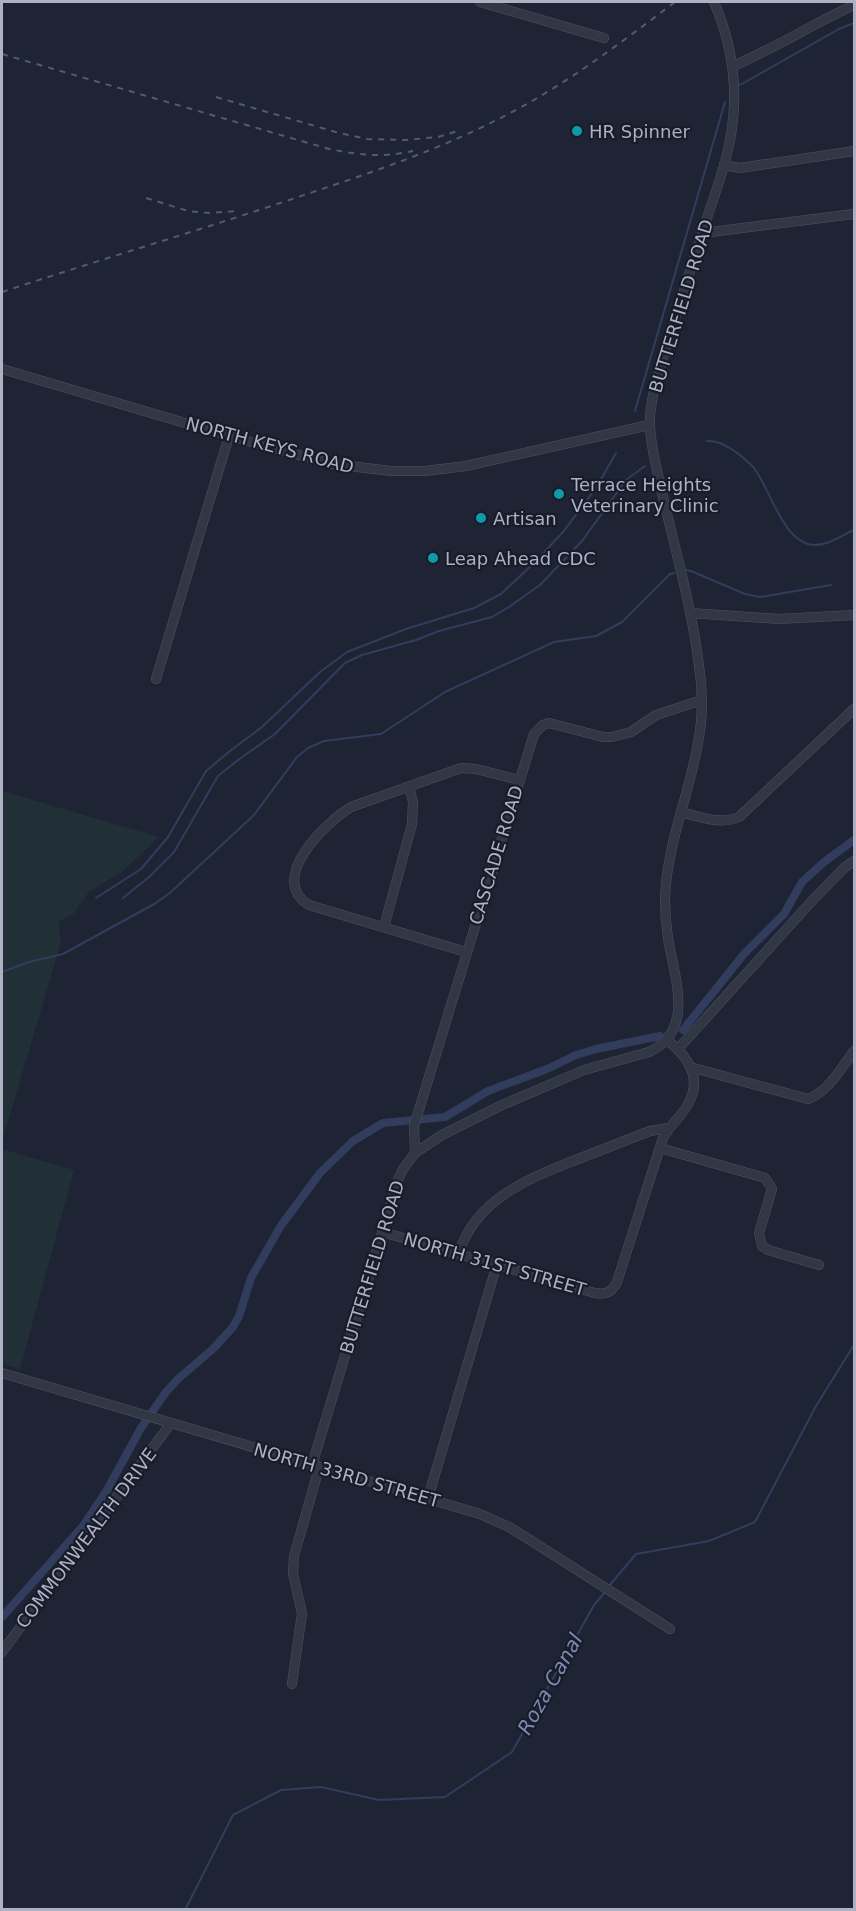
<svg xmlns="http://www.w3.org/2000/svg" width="856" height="1911" font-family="'DejaVu Sans',sans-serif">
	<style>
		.green { fill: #213036 }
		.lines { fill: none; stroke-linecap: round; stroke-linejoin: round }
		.stream { stroke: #323c5d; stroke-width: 2 }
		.canal { stroke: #323c5d; stroke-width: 8 }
		.minor-casing { stroke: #4d5161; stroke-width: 10 }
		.minor { stroke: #323746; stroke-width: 9 }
		.rail { stroke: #545a6d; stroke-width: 2; stroke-dasharray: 6 6; stroke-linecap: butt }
		.culture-dot { fill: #0f9aa8; stroke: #181c2a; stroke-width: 2 }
		.labels { text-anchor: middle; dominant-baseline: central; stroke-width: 4.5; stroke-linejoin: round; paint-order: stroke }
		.poi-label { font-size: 18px; fill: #acb1c3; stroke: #181c2a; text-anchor: start }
		.street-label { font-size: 18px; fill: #acb1c3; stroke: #181c2a }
		.water-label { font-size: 20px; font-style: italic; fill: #7c88b0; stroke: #181c2a }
	</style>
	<rect width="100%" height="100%" fill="#1f2435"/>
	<!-- green -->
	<g class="green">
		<path d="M 2,791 L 159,837 L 124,870 L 88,893 L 73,914 L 58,922 L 61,942 L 2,1142 Z"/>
		<path d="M 2,1149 L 74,1170 L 20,1369 L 2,1364 Z"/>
	</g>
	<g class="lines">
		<!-- stream -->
		<g class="stream">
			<path d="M 740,85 L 839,29 L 854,23"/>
			<path d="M 635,411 L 725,102"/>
			<path d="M 707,441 C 718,441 723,444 733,450 C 740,455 748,461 754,468 C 771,490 783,544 815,545 C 829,545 842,535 854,530"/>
			<path d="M 686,570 L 691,571 L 745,594 L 760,597 L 831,585"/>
			<path d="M 96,898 L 141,869 L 168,837 L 206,771 L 230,751 L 262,727 L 320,672 L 347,652 L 406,629 L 474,608 L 501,594 L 535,562 L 563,532 L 596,488 L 616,453"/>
			<path d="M 123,898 L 149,877 L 174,852 L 218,776 L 238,760 L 275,734 L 345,663 L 362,655 L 416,640 L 439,631 L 492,617 L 509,607 L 541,584 L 582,541 L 626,480 L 645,466"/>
			<path d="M 2,972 L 29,962 L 63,954 L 156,903 L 171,892 L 254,815 L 297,757 L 308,748 L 324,741 L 381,734 L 445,692 L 554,642 L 596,636 L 622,622 L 670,574 L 674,573"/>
			<path d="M 609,1586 L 636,1554 L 709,1541 L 755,1522 L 816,1406 L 854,1345"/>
			<path d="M 185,1910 L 233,1815 L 281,1790 L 321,1787 L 379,1800 L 445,1797 L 512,1752 L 594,1605 L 606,1591"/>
		</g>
		<!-- canal -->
		<g class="canal">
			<path d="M 683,1030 L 744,954 L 784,914 L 802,882 L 824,862 L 854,840"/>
			<path d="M 2,1617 L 83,1526 L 107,1490 L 141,1428 L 166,1392 L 179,1378 L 213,1349 L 233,1327 L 239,1316 L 251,1278 L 280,1227 L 320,1173 L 353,1141 L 383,1123 L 445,1117 L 488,1091 L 547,1069 L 576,1055 L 596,1049 L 660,1036"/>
		</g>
		<defs>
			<g id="minor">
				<path d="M 480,2 L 604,38"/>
				<path d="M 733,66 C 775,48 813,24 854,5"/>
				<path d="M 724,165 L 740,168 L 854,151"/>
				<path d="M 703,233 L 854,214"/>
				<path d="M 2,369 L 229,436 L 332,464 L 391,471 L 425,471 L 466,466 L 649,425"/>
				<path d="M 690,613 L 779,619 L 854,615"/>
				<path d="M 156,679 L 229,436"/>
				<path d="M 681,812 C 700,817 720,825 739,817 L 854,709"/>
				<path d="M 384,927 L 412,824 L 413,802 L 409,787"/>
				<path d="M 466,952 L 309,905 C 267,879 325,823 351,807 L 461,768 L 476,769 L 519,780"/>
				<path d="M 678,1049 L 810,903 L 845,867 L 854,861"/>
				<path d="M 690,1067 L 808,1099 C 829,1091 841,1068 854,1051"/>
				<path d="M 660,1148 L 765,1178 L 772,1189 L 759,1233 L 762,1246 L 768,1250 L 819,1265"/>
				<path d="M 415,1153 L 414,1126 L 534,734 L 543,725 L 549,723 L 603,737 L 612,737 L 631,732 L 656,715 L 702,700"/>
				<path d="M 382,1232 L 595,1293 C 606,1295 612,1292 617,1282 L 663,1138 C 670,1124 684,1115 690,1100 C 702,1075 686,1055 667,1040"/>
				<path d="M 459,1253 C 475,1200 526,1180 573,1161 C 598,1151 624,1141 650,1131 L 668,1128"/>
				<path d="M 2,1373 L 480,1514 L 509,1527 L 530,1540 L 670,1629"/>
				<path d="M 312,1465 L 398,1180 L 403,1169 L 415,1153 L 442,1135 L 502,1105 L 584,1070 L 649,1052 C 696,1030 674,977 668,938 C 666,925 665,911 665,898 C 667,844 689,795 698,743 C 703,717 703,691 699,666 C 692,609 676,553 663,497 C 658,474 651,450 650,426 C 649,407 655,387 660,368 C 674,320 690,272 705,224 C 714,196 725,169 730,140 C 739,93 733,46 714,2"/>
				<path d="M 428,1498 L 497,1264"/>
				<path d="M 2,1652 L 171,1423"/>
				<path d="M 292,1684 L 302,1613 L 293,1574 L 294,1556 L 319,1468"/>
			</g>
		</defs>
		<!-- minor casing -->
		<use href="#minor" class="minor-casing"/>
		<!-- minor -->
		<use href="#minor" class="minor"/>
		<!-- rail -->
		<g class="rail">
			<path d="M 2,54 L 329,149 C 361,155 381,158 413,151"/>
			<path d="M 216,97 L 339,133 L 367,139 L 405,140 L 438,137 L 461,130"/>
			<path d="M 146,198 L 188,211 L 208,213 L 237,211"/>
			<path d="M 2,292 C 102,259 204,229 304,195 C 376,171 447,147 514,111 C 572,80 623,41 675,2"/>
		</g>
	</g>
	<!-- markers -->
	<g class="culture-dot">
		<circle cx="577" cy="131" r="6"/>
		<circle cx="559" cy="494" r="6"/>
		<circle cx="481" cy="518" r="6"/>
		<circle cx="433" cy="558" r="6"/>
	</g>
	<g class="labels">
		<!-- poi labels -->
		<g class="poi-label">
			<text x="589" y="131">HR Spinner</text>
			<text x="571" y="484">Terrace Heights<tspan x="571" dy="21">Veterinary Clinic</tspan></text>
			<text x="493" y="518">Artisan</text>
			<text x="445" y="558">Leap Ahead CDC</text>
		</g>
		<!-- street labels -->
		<g class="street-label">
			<text transform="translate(681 306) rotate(-73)">BUTTERFIELD ROAD</text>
			<text transform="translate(270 445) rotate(15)">NORTH KEYS ROAD</text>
			<text transform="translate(496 855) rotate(-73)">CASCADE ROAD</text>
			<text transform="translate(495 1264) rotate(16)">NORTH 31ST STREET</text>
			<text transform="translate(372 1267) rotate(-73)">BUTTERFIELD ROAD</text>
			<text transform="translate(347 1475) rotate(16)">NORTH 33RD STREET</text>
			<text transform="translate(86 1538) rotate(-53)">COMMONWEALTH DRIVE</text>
		</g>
		<!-- water labels -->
		<g class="water-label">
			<text transform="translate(550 1684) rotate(-61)">Roza Canal</text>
		</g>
	</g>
	<!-- border -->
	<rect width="856" height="1911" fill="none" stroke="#acb1c3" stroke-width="6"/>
</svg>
